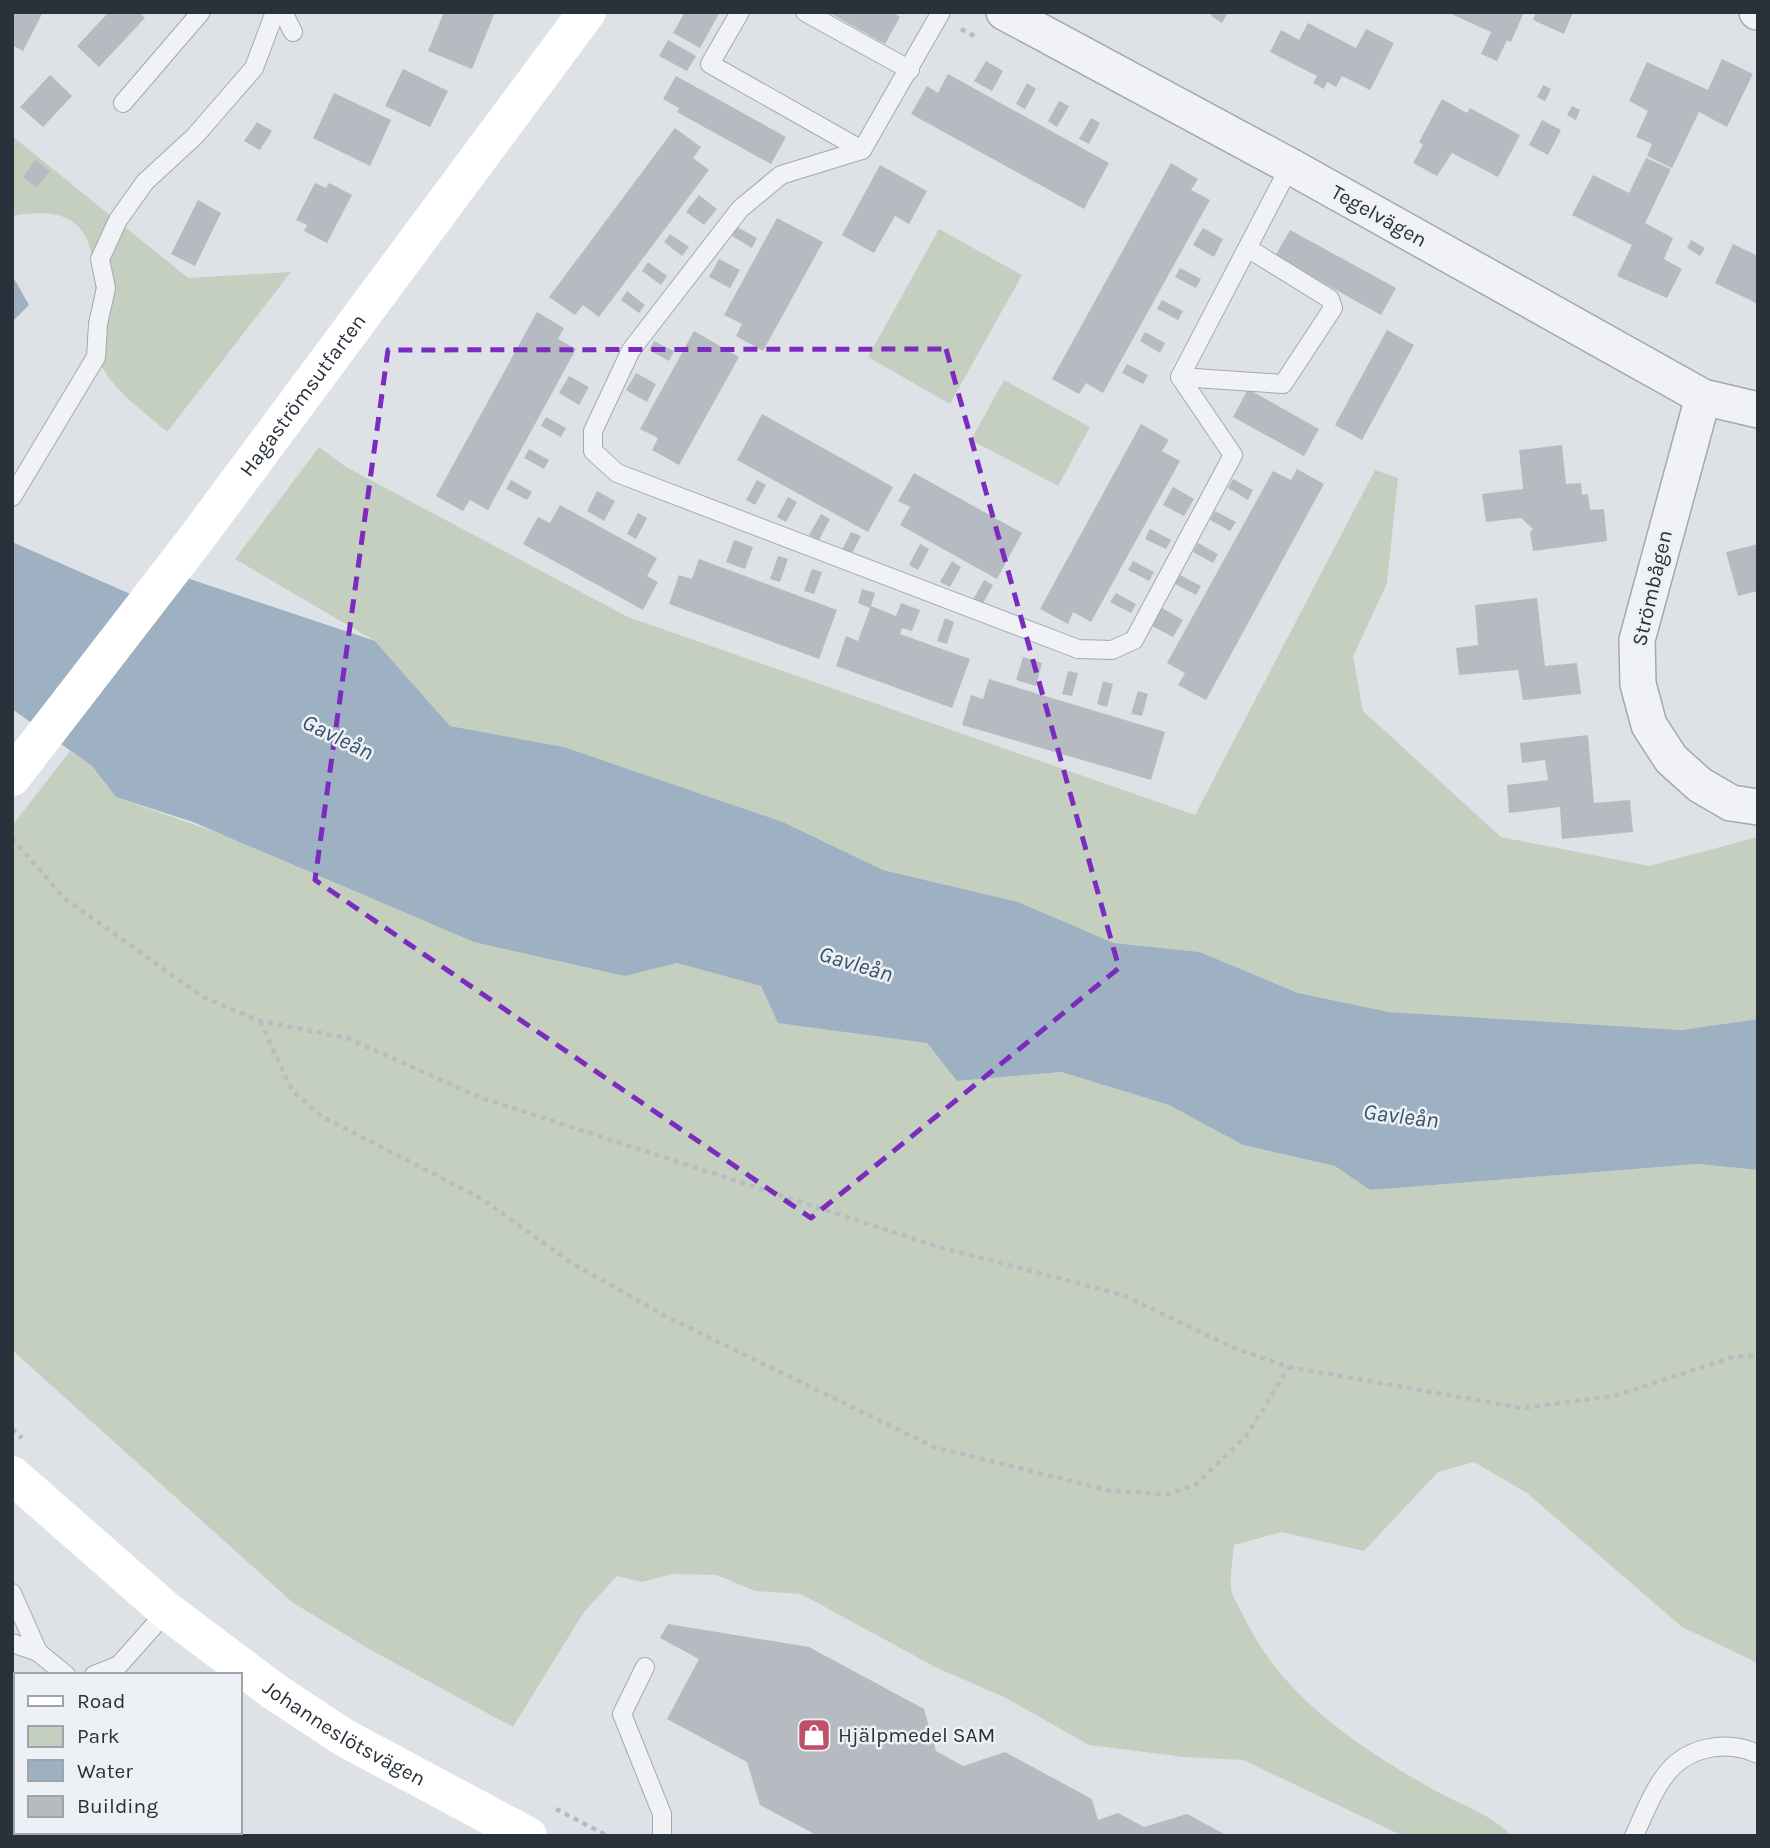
<svg xmlns="http://www.w3.org/2000/svg" width="1770" height="1848" font-family="Karla,sans-serif">
	<style>
		.green { fill: #c5cfc0 }
		.water { fill: #9db1c2 }
		.building { fill: #b6bbc2 }
		.lines { fill: none; stroke-linecap: round; stroke-linejoin: round }
		.lane-casing { stroke: #a4a9af; stroke-width: 20 }
		.street-casing { stroke: #a4a9af; stroke-width: 38 }
		.path { stroke: #b8bcc1; stroke-width: 4.5; stroke-dasharray: 5 5; stroke-linecap: butt }
		.lane { stroke: #f0f2f5; stroke-width: 18 }
		.street { stroke: #f0f2f5; stroke-width: 35 }
		.secondary { stroke: #fff; stroke-width: 38 }
		.marked { fill: none; stroke: #7b2cbf; stroke-width: 5; stroke-dasharray: 14 9; stroke-linejoin: round }
		.labels { text-anchor: middle; dominant-baseline: central; stroke-width: 5; stroke-linejoin: round; paint-order: stroke }
		.street-label { font-size: 21px; fill: #29313b; stroke: #edf0f4 }
		.poi-label { font-size: 21px; fill: #29313b; stroke: #edf0f4; text-anchor: start }
		.water-label { font-size: 23px; font-style: italic; fill: #38526a; stroke: #edf0f4 }
	</style>
	<rect width="100%" height="100%" fill="#dee2e6"/>
	<!-- green -->
	<g class="green">
		<path d="M 12,136 L 188,278 L 291,272 L 167,432 C 143,410 111,390 98,359 C 93,349 96,333 96,322 C 94,255 100,200 12,216 Z"/>
		<path d="M 939,229 L 1022,275 L 950,404 L 868,357 Z"/>
		<path d="M 1004,380 L 1090,427 L 1058,486 L 971,440 Z"/>
		<path d="M 319,447 L 346,467 L 628,617 L 1195,815 L 1375,470 L 1398,478 L 1387,583 L 1353,657 L 1363,711 L 1501,837 L 1649,866 L 1758,837 L 1758,1019 L 1681,1030 L 1389,1012 L 1298,993 L 1200,952 L 1114,943 L 1018,902 L 883,870 L 783,822 L 564,747 L 450,726 L 375,641 L 235,559 Z"/>
		<path d="M 70,751 L 92,766 L 116,797 L 625,976 L 677,963 L 762,986 L 927,1043 L 957,1081 L 1061,1072 L 1169,1105 L 1243,1145 L 1336,1166 L 1370,1190 L 1698,1164 L 1758,1170 L 1758,1663 L 1682,1627 L 1527,1493 L 1474,1462 L 1438,1472 L 1364,1551 L 1282,1532 L 1234,1545 C 1233,1559 1230,1574 1231,1588 C 1232,1597 1240,1608 1244,1617 C 1283,1698 1359,1747 1434,1790 C 1461,1805 1491,1814 1512,1836 L 1403,1836 L 1243,1760 L 1184,1757 L 1089,1745 L 1004,1697 L 937,1668 L 801,1594 L 755,1591 L 717,1575 L 672,1574 L 642,1582 L 617,1576 L 584,1612 L 513,1727 L 369,1649 L 292,1602 L 12,1350 L 12,826 Z"/>
	</g>
	<!-- water -->
	<g class="water">
		<path d="M 12,275 L 29,305 L 12,322 Z"/>
		<path d="M 12,542 L 144,600 L 169,572 L 375,641 L 450,726 L 564,747 L 783,822 L 883,870 L 1018,902 L 1114,943 L 1200,952 L 1298,993 L 1389,1012 L 1681,1030 L 1758,1019 L 1758,1170 L 1698,1164 L 1370,1190 L 1335,1166 L 1243,1145 L 1169,1105 L 1061,1072 L 957,1081 L 927,1043 L 778,1023 L 761,986 L 677,963 L 625,976 L 474,942 L 193,822 L 116,797 L 92,766 L 12,709 Z"/>
	</g>
	<!-- building -->
	<g class="building">
		<path d="M 12,12 L 43,12 L 23,51 L 12,45 Z"/>
		<path d="M 109,12 L 139,12 L 145,18 L 99,67 L 77,46 Z"/>
		<path d="M 444,12 L 495,12 L 472,69 L 428,51 Z"/>
		<path d="M 685,12 L 720,12 L 700,48 L 673,33 Z"/>
		<path d="M 828,12 L 892,12 L 900,17 L 885,44 Z"/>
		<path d="M 1213,12 L 1223,12 L 1227,14 L 1222,23 L 1211,16 Z"/>
		<path d="M 1447,12 L 1524,12 L 1511,42 L 1507,40 L 1497,61 L 1481,54 L 1491,32 Z"/>
		<path d="M 1536,12 L 1573,12 L 1564,34 L 1533,20 Z"/>
		<path d="M 1308,23 L 1356,48 L 1366,29 L 1394,43 L 1370,90 L 1342,76 L 1336,87 L 1327,82 L 1324,89 L 1313,83 L 1317,76 L 1270,52 L 1281,30 L 1299,40 Z"/>
		<path d="M 668,40 L 696,56 L 687,71 L 659,56 Z"/>
		<path d="M 1722,59 L 1753,74 L 1727,127 L 1699,112 L 1672,168 L 1647,156 L 1652,144 L 1636,137 L 1648,111 L 1629,101 L 1647,62 L 1708,90 Z"/>
		<path d="M 986,61 L 1003,71 L 992,91 L 974,81 Z"/>
		<path d="M 403,69 L 448,91 L 430,127 L 385,106 Z"/>
		<path d="M 948,74 L 1109,163 L 1084,209 L 911,114 L 927,86 L 938,93 Z"/>
		<path d="M 50,75 L 72,96 L 43,127 L 20,107 Z"/>
		<path d="M 676,76 L 786,137 L 771,164 L 677,112 L 679,108 L 663,99 Z"/>
		<path d="M 1027,83 L 1036,89 L 1025,109 L 1016,104 Z"/>
		<path d="M 1543,85 L 1551,89 L 1545,101 L 1537,97 Z"/>
		<path d="M 334,93 L 391,120 L 370,166 L 313,138 Z"/>
		<path d="M 1442,99 L 1467,113 L 1470,108 L 1520,135 L 1498,177 L 1452,153 L 1437,176 L 1413,163 L 1423,145 L 1419,142 Z"/>
		<path d="M 1059,101 L 1069,106 L 1057,127 L 1048,121 Z"/>
		<path d="M 1572,106 L 1580,110 L 1576,120 L 1567,115 Z"/>
		<path d="M 1091,118 L 1100,123 L 1089,144 L 1079,139 Z"/>
		<path d="M 1542,120 L 1561,130 L 1548,155 L 1529,145 Z"/>
		<path d="M 257,122 L 272,131 L 260,150 L 244,141 Z"/>
		<path d="M 675,128 L 701,147 L 693,158 L 709,170 L 599,317 L 583,305 L 575,315 L 549,297 Z"/>
		<path d="M 1646,158 L 1671,169 L 1645,223 L 1673,238 L 1664,259 L 1682,269 L 1667,298 L 1617,276 L 1632,245 L 1572,215 L 1593,175 L 1629,193 Z"/>
		<path d="M 35,160 L 50,171 L 37,188 L 23,177 Z"/>
		<path d="M 1171,163 L 1198,179 L 1191,190 L 1210,200 L 1103,393 L 1086,383 L 1079,394 L 1052,379 Z"/>
		<path d="M 880,165 L 927,191 L 909,224 L 895,216 L 874,253 L 842,235 Z"/>
		<path d="M 315,183 L 326,188 L 329,183 L 352,195 L 327,243 L 304,231 L 307,225 L 296,220 Z"/>
		<path d="M 699,195 L 717,209 L 704,225 L 686,212 Z"/>
		<path d="M 198,200 L 221,213 L 195,266 L 171,254 Z"/>
		<path d="M 777,218 L 823,242 L 763,351 L 736,336 L 742,324 L 724,315 Z"/>
		<path d="M 737,227 L 757,238 L 752,248 L 732,236 Z"/>
		<path d="M 1203,228 L 1223,239 L 1214,257 L 1193,245 Z"/>
		<path d="M 1290,230 L 1396,288 L 1381,315 L 1275,256 Z"/>
		<path d="M 670,234 L 689,247 L 682,256 L 664,242 Z"/>
		<path d="M 1691,240 L 1705,248 L 1700,256 L 1687,248 Z"/>
		<path d="M 1733,244 L 1758,256 L 1758,304 L 1715,283 Z"/>
		<path d="M 719,259 L 740,270 L 730,288 L 709,277 Z"/>
		<path d="M 648,262 L 667,276 L 661,285 L 642,271 Z"/>
		<path d="M 1180,268 L 1201,279 L 1196,288 L 1175,277 Z"/>
		<path d="M 627,291 L 645,305 L 639,313 L 621,300 Z"/>
		<path d="M 1162,300 L 1183,311 L 1178,320 L 1157,309 Z"/>
		<path d="M 537,312 L 564,328 L 558,339 L 576,349 L 488,510 L 470,500 L 463,511 L 436,496 Z"/>
		<path d="M 1387,330 L 1414,345 L 1362,440 L 1335,425 Z"/>
		<path d="M 694,331 L 739,357 L 679,465 L 652,450 L 658,438 L 640,429 Z"/>
		<path d="M 1145,332 L 1165,343 L 1160,353 L 1140,341 Z"/>
		<path d="M 654,341 L 674,351 L 669,361 L 649,350 Z"/>
		<path d="M 1127,364 L 1148,375 L 1143,384 L 1122,373 Z"/>
		<path d="M 636,373 L 656,384 L 647,402 L 626,390 Z"/>
		<path d="M 569,376 L 589,387 L 579,405 L 559,393 Z"/>
		<path d="M 1248,389 L 1319,429 L 1304,456 L 1233,417 Z"/>
		<path d="M 762,414 L 893,487 L 868,532 L 737,460 Z"/>
		<path d="M 546,417 L 566,428 L 561,437 L 541,426 Z"/>
		<path d="M 1141,424 L 1169,440 L 1162,451 L 1180,461 L 1091,622 L 1073,612 L 1068,624 L 1040,609 Z"/>
		<path d="M 1562,445 L 1566,484 L 1581,483 L 1582,495 L 1588,494 L 1590,510 L 1604,509 L 1607,541 L 1533,551 L 1530,533 L 1533,529 L 1521,518 L 1486,522 L 1482,494 L 1523,489 L 1519,450 Z"/>
		<path d="M 529,449 L 549,460 L 544,469 L 524,458 Z"/>
		<path d="M 1297,469 L 1324,484 L 1206,700 L 1178,685 L 1185,673 L 1167,663 L 1273,471 L 1291,480 Z"/>
		<path d="M 914,473 L 1022,533 L 997,579 L 900,525 L 910,507 L 898,501 Z"/>
		<path d="M 1233,479 L 1253,490 L 1248,500 L 1228,488 Z"/>
		<path d="M 511,480 L 532,492 L 527,500 L 506,489 Z"/>
		<path d="M 757,480 L 766,485 L 755,505 L 746,500 Z"/>
		<path d="M 1173,487 L 1194,499 L 1184,516 L 1163,505 Z"/>
		<path d="M 597,491 L 615,501 L 604,521 L 587,511 Z"/>
		<path d="M 788,497 L 797,502 L 786,522 L 777,517 Z"/>
		<path d="M 560,505 L 657,558 L 647,576 L 658,582 L 643,610 L 523,544 L 538,517 L 550,523 Z"/>
		<path d="M 1215,511 L 1236,522 L 1230,531 L 1210,520 Z"/>
		<path d="M 638,513 L 647,518 L 636,539 L 627,534 Z"/>
		<path d="M 821,514 L 830,519 L 819,540 L 809,535 Z"/>
		<path d="M 1150,529 L 1171,540 L 1166,549 L 1145,539 Z"/>
		<path d="M 851,532 L 861,536 L 850,557 L 841,552 Z"/>
		<path d="M 734,540 L 753,547 L 745,569 L 726,562 Z"/>
		<path d="M 1198,543 L 1218,554 L 1213,563 L 1193,552 Z"/>
		<path d="M 920,544 L 929,549 L 918,570 L 909,565 Z"/>
		<path d="M 1758,544 L 1758,591 L 1738,596 L 1726,552 Z"/>
		<path d="M 778,556 L 788,559 L 780,582 L 770,579 Z"/>
		<path d="M 699,559 L 837,610 L 819,659 L 669,604 L 679,575 L 692,579 Z"/>
		<path d="M 952,561 L 961,567 L 950,587 L 940,582 Z"/>
		<path d="M 1133,561 L 1154,572 L 1149,581 L 1128,570 Z"/>
		<path d="M 812,569 L 822,572 L 814,594 L 804,591 Z"/>
		<path d="M 1180,575 L 1201,586 L 1196,595 L 1175,584 Z"/>
		<path d="M 984,580 L 993,585 L 982,605 L 973,600 Z"/>
		<path d="M 862,589 L 875,593 L 871,606 L 896,616 L 901,603 L 920,610 L 912,631 L 902,628 L 900,634 L 970,659 L 952,708 L 836,666 L 846,636 L 858,641 L 870,608 L 858,603 Z"/>
		<path d="M 1116,593 L 1136,604 L 1131,613 L 1110,602 Z"/>
		<path d="M 1537,598 L 1545,666 L 1577,663 L 1581,694 L 1523,700 L 1518,670 L 1459,675 L 1456,648 L 1478,645 L 1475,605 Z"/>
		<path d="M 1162,608 L 1183,620 L 1173,637 L 1152,626 Z"/>
		<path d="M 945,618 L 954,622 L 947,644 L 937,641 Z"/>
		<path d="M 1023,657 L 1042,663 L 1036,686 L 1016,680 Z"/>
		<path d="M 1068,671 L 1078,673 L 1072,696 L 1062,694 Z"/>
		<path d="M 989,679 L 1165,732 L 1151,780 L 962,725 L 971,695 L 983,699 Z"/>
		<path d="M 1103,681 L 1113,684 L 1107,707 L 1097,704 Z"/>
		<path d="M 1138,691 L 1148,694 L 1142,716 L 1131,714 Z"/>
		<path d="M 1588,735 L 1594,803 L 1630,800 L 1633,832 L 1562,839 L 1560,807 L 1509,813 L 1507,785 L 1548,780 L 1545,760 L 1522,763 L 1520,743 Z"/>
		<path d="M 668,1624 L 809,1647 L 924,1709 L 936,1751 L 963,1766 L 1005,1752 L 1092,1799 L 1098,1820 L 1118,1813 L 1144,1827 L 1187,1814 L 1228,1836 L 818,1836 L 760,1805 L 747,1762 L 667,1719 L 699,1659 L 660,1638 Z"/>
	</g>
	<g class="lines">
		<defs>
			<g id="lane">
				<path d="M 283,12 L 293,32"/>
				<path d="M 740,12 L 710,64 L 862,150 L 941,12"/>
				<path d="M 805,12 L 910,70"/>
				<path d="M 123,103 L 201,12"/>
				<path d="M 862,150 L 781,175 L 740,209 L 631,350 L 593,431 L 593,451 L 617,473 L 1078,649 L 1112,650 L 1134,640 L 1233,455 L 1180,377"/>
				<path d="M 1249,249 L 1330,299 L 1333,308 L 1283,384 L 1180,377 L 1290,166"/>
				<path d="M 12,497 L 96,357 L 98,324 L 106,288 L 100,259 L 118,220 L 145,182 L 195,136 L 254,68 L 275,12"/>
				<path d="M 12,1593 L 38,1652"/>
				<path d="M 12,1643 L 38,1652 L 66,1675"/>
				<path d="M 645,1667 L 622,1714 L 662,1814 L 662,1836"/>
				<path d="M 94,1675 L 119,1665 L 167,1611"/>
				<path d="M 12,1777 L 16,1777"/>
				<path d="M 1634,1836 C 1643,1817 1651,1794 1664,1777 C 1685,1747 1725,1739 1758,1754"/>
			</g>
			<g id="street">
				<path id="s1" d="M 1004,12 L 1290,166 L 1703,397 L 1758,410"/>
				<path d="M 1757,12 L 1758,12"/>
				<path d="M 1703,397 L 1637,640 L 1638,684 L 1649,725 L 1671,759 L 1700,785 L 1731,803 L 1758,807"/>
			</g>
		</defs>
		<!-- lane casing -->
		<use href="#lane" class="lane-casing"/>
		<!-- street casing -->
		<use href="#street" class="street-casing"/>
		<!-- path -->
		<g class="path">
			<path d="M 961,29 L 978,38"/>
			<path d="M 12,838 L 64,898 L 203,997 L 260,1021 L 347,1038 L 482,1098 L 939,1247 L 1123,1295 L 1234,1348 L 1289,1367 L 1522,1408 L 1614,1396 L 1733,1357 L 1758,1355"/>
			<path d="M 260,1021 L 292,1090 L 321,1116 L 482,1199 L 572,1263 L 667,1317 L 934,1447 L 1111,1491 L 1167,1494 L 1195,1485 L 1247,1435 L 1289,1367"/>
			<path d="M 12,1429 L 22,1438"/>
			<path d="M 556,1809 L 608,1836"/>
		</g>
		<!-- lane -->
		<use href="#lane" class="lane"/>
		<!-- street -->
		<use href="#street" class="street"/>
		<!-- secondary -->
		<g class="secondary">
			<path id="s2" d="M 12,777 L 195,540 L 587,12"/>
			<path id="s3" d="M 12,1475 L 167,1611 L 275,1692 L 343,1737 L 528,1836"/>
		</g>
	</g>
	<!-- marked area -->
	<path class="marked" d="M 946,349 L 1119,968 L 811,1218 L 315,880 L 388,350 Z"/>
	<!-- icons -->
	<defs>
		<symbol id="shop-square" viewBox="-11 -11 22 22"><rect x="-9" y="-9" width="18" height="18" rx="4" fill="#be5068" stroke="#edf0f4"/><path d="M-5-2.5h2.3a2.7 3.5 0 0 1 5.4 0H5L5.5 6h-11ZM-1.5-2.5h3a1.5 2.3 0 0 0-3 0Z" fill="#fff"/></symbol>
	</defs>
	<g fill-rule="evenodd">
		<use href="#shop-square" x="795" y="1716" width="38" height="38"/>
	</g>
	<g class="labels">
		<!-- street labels -->
		<g class="street-label">
			<text stroke="none"><textPath href="#s1" startOffset="427">Tegelvägen</textPath></text>
			<text stroke="none"><textPath href="#s2" startOffset="480">Hagaströmsutfarten</textPath></text>
			<text transform="translate(1652 588) rotate(-77)">Strömbågen</text>
			<text stroke="none"><textPath href="#s3" startOffset="422">Johanneslötsvägen</textPath></text>
		</g>
		<!-- poi labels -->
		<g class="poi-label">
			<text x="838" y="1735">Hjälpmedel SAM</text>
		</g>
		<!-- water labels -->
		<g class="water-label">
			<text transform="translate(338 737) rotate(26)">Gavleån</text>
			<text transform="translate(856 964) rotate(17)">Gavleån</text>
			<text transform="translate(1401 1116) rotate(7)">Gavleån</text>
		</g>
	</g>
	<!-- border -->
	<rect width="1770" height="1848" fill="none" stroke="#29313b" stroke-width="28"/>
	<!-- legend -->
	<rect x="14" y="1673" width="228" height="161" fill="#edf0f4" stroke="#9fa4aa" stroke-width="2"/>
	<rect x="28" y="1696" width="35" height="10" fill="#ffffff" stroke="#9fa4aa" stroke-width="2"/>
	<text x="77" y="1708" font-size="21" fill="#29313b">Road</text>
	<rect x="28" y="1726" width="35" height="21" fill="#c5cfc0" stroke="#9fa4aa" stroke-width="2"/>
	<text x="77" y="1743" font-size="21" fill="#29313b">Park</text>
	<rect x="28" y="1760" width="35" height="21" fill="#9db1c2" stroke="#9fa4aa" stroke-width="2"/>
	<text x="77" y="1778" font-size="21" fill="#29313b">Water</text>
	<rect x="28" y="1796" width="35" height="21" fill="#b6bbc2" stroke="#9fa4aa" stroke-width="2"/>
	<text x="77" y="1813" font-size="21" fill="#29313b">Building</text>
</svg>
